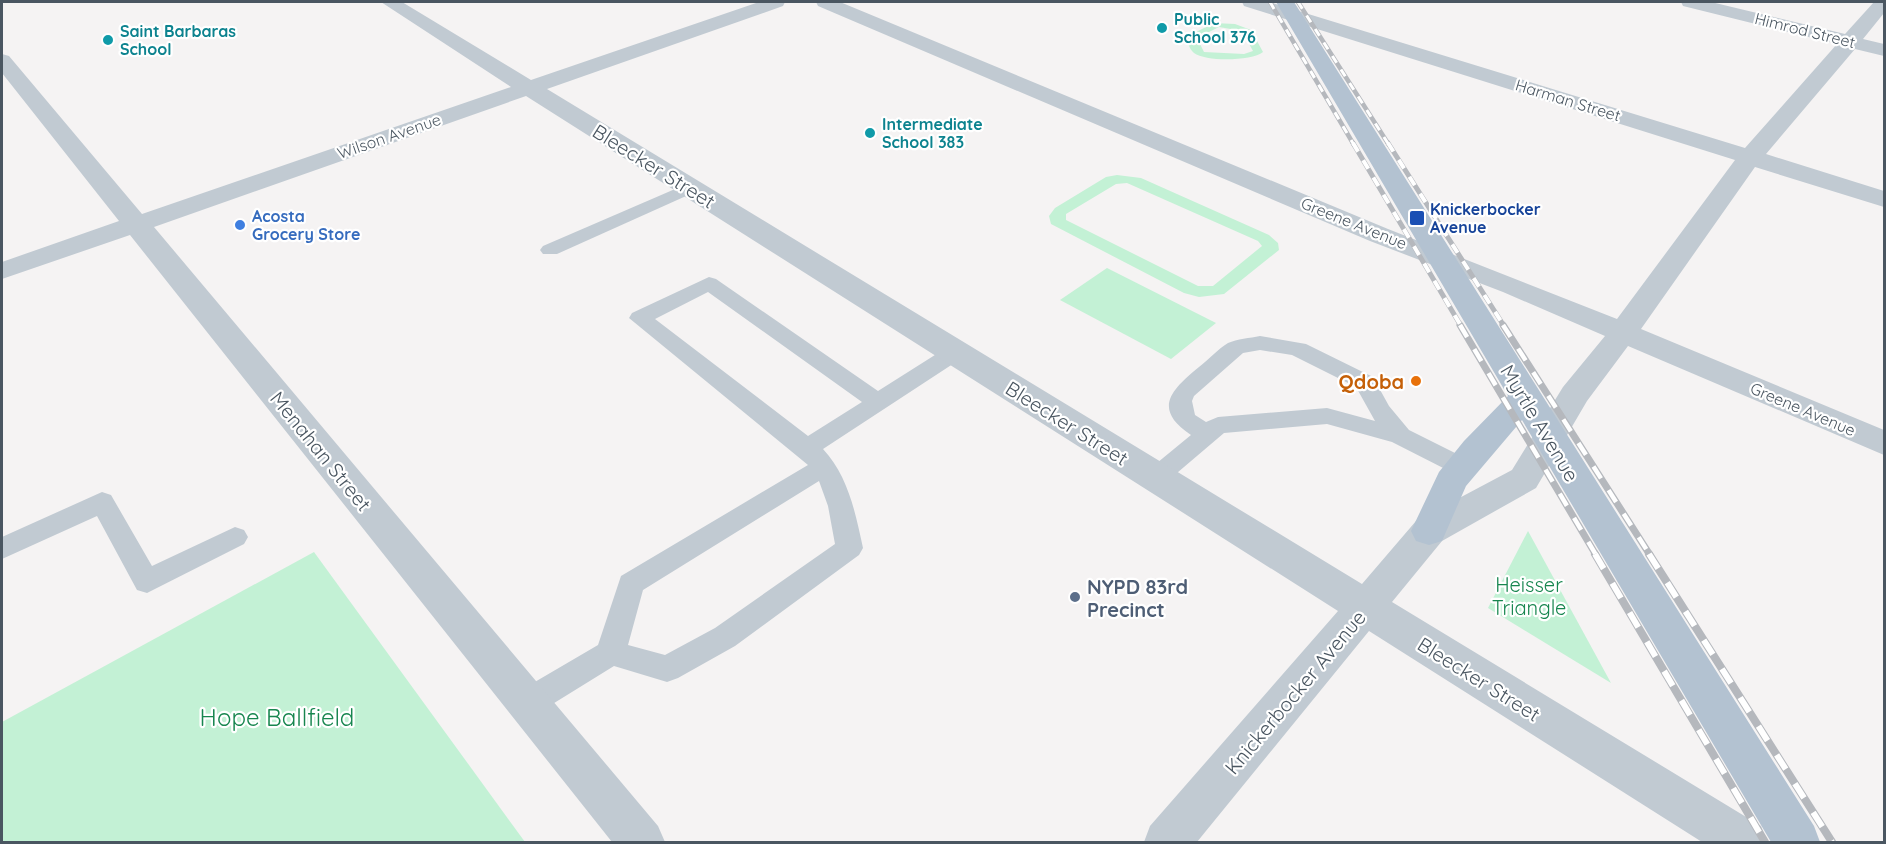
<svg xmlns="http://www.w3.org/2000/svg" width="1886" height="844" font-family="Quicksand,sans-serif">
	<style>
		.green { fill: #c3f1d5; fill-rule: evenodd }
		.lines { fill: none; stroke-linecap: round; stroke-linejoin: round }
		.lane { fill: #c1cad2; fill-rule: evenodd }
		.street { fill: #c1cad2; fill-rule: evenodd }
		.primary { fill: #b3c2d1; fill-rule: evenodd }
		.rail-far3-casing { stroke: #b5b8bd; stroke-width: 4.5 }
		.rail-far2-casing { stroke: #b5b8bd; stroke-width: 5 }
		.rail-far1-casing { stroke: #b5b8bd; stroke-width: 7 }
		.rail-casing { stroke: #b5b8bd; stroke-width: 8 }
		.rail-far3 { stroke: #fff; stroke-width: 3; stroke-dasharray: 8; stroke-linecap: butt }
		.rail-far2 { stroke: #fff; stroke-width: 4; stroke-dasharray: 10; stroke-linecap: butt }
		.rail-far1 { stroke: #fff; stroke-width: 4.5; stroke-dasharray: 14; stroke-linecap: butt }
		.rail { stroke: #fff; stroke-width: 6; stroke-dasharray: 17; stroke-linecap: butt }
		.culture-dot { fill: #0f9aa8; stroke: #fff; stroke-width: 2 }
		.transit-dot { fill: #1a4fb4; stroke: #fff; stroke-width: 2 }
		.shop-dot { fill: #3f7fe0; stroke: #fff; stroke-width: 2 }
		.food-dot { fill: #e8710a; stroke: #fff; stroke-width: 2 }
		.service-dot { fill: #5c6f8a; stroke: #fff; stroke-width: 2 }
		.labels { text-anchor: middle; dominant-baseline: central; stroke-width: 4.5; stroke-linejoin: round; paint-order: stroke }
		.far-culture-label { font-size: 16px; font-weight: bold; fill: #0d838f; stroke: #fff; text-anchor: start }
		.far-street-label { font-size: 16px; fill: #4a5661; stroke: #fff }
		.far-transit-label { font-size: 16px; font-weight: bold; fill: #164399; stroke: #fff; text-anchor: start }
		.far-shop-label { font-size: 16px; font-weight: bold; fill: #366cbe; stroke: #fff; text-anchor: start }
		.street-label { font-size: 20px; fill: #4a5661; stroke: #fff }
		.food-label { font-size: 20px; font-weight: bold; fill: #c56008; stroke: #fff; text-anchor: end }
		.park-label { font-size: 20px; fill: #17864f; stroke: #fff }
		.service-label { font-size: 20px; font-weight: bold; fill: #4e5e75; stroke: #fff; text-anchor: start }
		.near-park-label { font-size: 24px; fill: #17864f; stroke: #fff }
	</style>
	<rect width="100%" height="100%" fill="#f5f3f3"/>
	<!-- green -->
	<g class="green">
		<path d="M 1214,23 L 1235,24 L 1251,30 L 1263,52 C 1252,61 1206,62 1194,53 C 1189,49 1188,42 1186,37 ZM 1219,27 L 1242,31 L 1253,51 L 1244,54 L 1204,52 L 1197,38 Z"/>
		<path d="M 1117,175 L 1141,178 L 1269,235 L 1278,243 L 1279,250 L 1224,294 L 1199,297 L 1184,293 L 1051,224 L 1049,216 L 1055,208 L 1106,177 ZM 1127,183 L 1258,241 L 1262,246 L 1213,286 L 1198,286 L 1066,220 L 1066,214 L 1116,184 Z"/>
		<path d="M 1107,268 L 1216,323 L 1171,359 L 1060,300 Z"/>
		<path d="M 1528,531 L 1611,683 L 1488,608 Z"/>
		<path d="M 314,552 L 525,842 L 2,842 L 2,722 Z"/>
	</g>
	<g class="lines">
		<!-- lane -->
		<g class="lane">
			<path d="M 689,183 L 698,188 L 695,192 L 557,254 L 543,254 L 540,250 L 543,246 Z"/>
			<path d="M 709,277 L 716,279 L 878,391 L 946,348 L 962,348 L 965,353 L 962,358 L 823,449 C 848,476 855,511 863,548 L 859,555 L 735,646 L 678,678 L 667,682 L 614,666 L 538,713 L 527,717 L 516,713 L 512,703 L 516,693 L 598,645 L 621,576 L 808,465 L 629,318 L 632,313 ZM 708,292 L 862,402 L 808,436 L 655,319 ZM 819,481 L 828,506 L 835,544 L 715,628 L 665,655 L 628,645 L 643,590 Z"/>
			<path d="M 1260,336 L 1306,344 L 1373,377 L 1389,406 L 1409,430 L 1471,461 L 1475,467 L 1471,473 L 1462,476 L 1453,473 L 1392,442 L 1327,424 L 1224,433 L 1164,484 L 1155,487 L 1146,484 L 1142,478 L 1146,472 L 1191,435 C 1152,409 1171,390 1199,367 C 1208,360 1218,349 1228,343 C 1237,339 1250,338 1260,336 ZM 1260,350 L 1292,355 L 1356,387 L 1375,421 L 1327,408 L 1218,417 L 1206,422 L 1195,415 L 1192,401 L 1194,396 L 1243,353 Z"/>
			<path d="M 102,492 L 111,495 L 152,566 L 235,527 L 244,530 L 248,537 L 244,544 L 147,593 L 137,590 L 97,516 L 2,559 L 2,537 Z"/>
		</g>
		<!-- street -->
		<path class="street" d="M 381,2 L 402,2 L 531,80 L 759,2 L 785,2 L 783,6 L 547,89 L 1362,584 L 1416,521 L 1512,470 L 1563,387 L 1605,336 L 1503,292 L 1370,241 L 818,6 L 816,2 L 840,2 L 1388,229 L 1617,319 L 1735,160 L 1244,6 L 1242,2 L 1269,2 L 1745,148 L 1837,44 L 1683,6 L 1681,2 L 1711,2 L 1845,34 L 1874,2 L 1884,2 L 1884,13 L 1863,39 L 1884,44 L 1884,56 L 1855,49 L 1766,154 L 1884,191 L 1884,207 L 1755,167 L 1641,329 L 1884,430 L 1884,455 L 1628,346 L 1587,401 L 1536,488 L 1442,541 L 1392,602 L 1761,826 L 1767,842 L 1702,842 L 1369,631 L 1197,842 L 1144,842 L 1150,826 L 1338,611 L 526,96 L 154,227 L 658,826 L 665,842 L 612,842 L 130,235 L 2,279 L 2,262 L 119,221 L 2,73 L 2,54 L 9,56 L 142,214 L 511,87 Z"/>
		<!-- primary -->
		<path class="primary" d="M 1276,2 L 1294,2 L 1814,826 L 1820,842 L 1771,842 L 1522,420 L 1466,486 L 1442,541 L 1429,545 L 1416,541 L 1411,531 L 1439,472 L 1464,441 L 1508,396 Z"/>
		<defs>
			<g id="rail-far3">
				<path d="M 1270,2 L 1354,145"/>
				<path d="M 1298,2 L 1389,145"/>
			</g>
			<g id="rail-far2">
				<path d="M 1353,143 L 1461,326"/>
				<path d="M 1388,143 L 1504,326"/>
			</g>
			<g id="rail-far1">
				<path d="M 1460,325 L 1596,555"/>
				<path d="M 1503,325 L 1650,555"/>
			</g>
			<g id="rail">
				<path d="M 1595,554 L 1765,842"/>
				<path d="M 1649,554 L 1832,842"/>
			</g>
		</defs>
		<!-- rail-far3 casing -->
		<use href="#rail-far3" class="rail-far3-casing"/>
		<!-- rail-far2 casing -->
		<use href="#rail-far2" class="rail-far2-casing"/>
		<!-- rail-far1 casing -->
		<use href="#rail-far1" class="rail-far1-casing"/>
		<!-- rail casing -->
		<use href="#rail" class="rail-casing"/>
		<!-- rail-far3 -->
		<use href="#rail-far3" class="rail-far3"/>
		<!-- rail-far2 -->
		<use href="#rail-far2" class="rail-far2"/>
		<!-- rail-far1 -->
		<use href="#rail-far1" class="rail-far1"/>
		<!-- rail -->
		<use href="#rail" class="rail"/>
	</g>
	<!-- markers -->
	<g class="culture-dot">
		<circle cx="1162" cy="28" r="6"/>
		<circle cx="108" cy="40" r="6"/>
		<circle cx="870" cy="133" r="6"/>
	</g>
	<rect class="transit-dot" x="1409" y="210" width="16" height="16" rx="3"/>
	<circle class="shop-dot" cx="240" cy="225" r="6"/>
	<circle class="food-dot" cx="1416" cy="381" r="6"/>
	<circle class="service-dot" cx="1075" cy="597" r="6"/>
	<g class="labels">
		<!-- far-culture labels -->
		<g class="far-culture-label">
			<text x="1174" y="19">Public<tspan x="1174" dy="18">School 376</tspan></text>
			<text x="120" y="31">Saint Barbaras<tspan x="120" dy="18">School</tspan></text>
			<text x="882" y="124">Intermediate<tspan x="882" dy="18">School 383</tspan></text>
		</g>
		<!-- far-street labels -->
		<g class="far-street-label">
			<text transform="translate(1805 30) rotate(14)">Himrod Street</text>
			<text transform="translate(1568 100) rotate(17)">Harman Street</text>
			<text transform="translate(389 136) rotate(-19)">Wilson Avenue</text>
			<text transform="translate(1354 223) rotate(22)">Greene Avenue</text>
			<text transform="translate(1803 409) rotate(23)">Greene Avenue</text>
		</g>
		<!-- far-transit labels -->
		<g class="far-transit-label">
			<text x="1430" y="209">Knickerbocker<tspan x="1430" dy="18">Avenue</tspan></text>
		</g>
		<!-- far-shop labels -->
		<g class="far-shop-label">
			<text x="252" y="216">Acosta<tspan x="252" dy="18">Grocery Store</tspan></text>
		</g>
		<!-- street labels -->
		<g class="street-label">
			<text transform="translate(654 166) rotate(32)">Bleecker Street</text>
			<text transform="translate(1067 423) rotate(32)">Bleecker Street</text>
			<text transform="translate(1540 423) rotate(59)">Myrtle Avenue</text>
			<text transform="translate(321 451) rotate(51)">Menahan Street</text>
			<text transform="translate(1479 679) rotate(32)">Bleecker Street</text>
			<text transform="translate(1295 692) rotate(-50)">Knickerbocker Avenue</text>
		</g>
		<!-- food labels -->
		<g class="food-label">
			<text x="1404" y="381">Qdoba</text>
		</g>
		<!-- park labels -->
		<g class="park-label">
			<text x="1529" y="584">Heisser<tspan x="1529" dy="23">Triangle</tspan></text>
		</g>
		<!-- service labels -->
		<g class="service-label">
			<text x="1087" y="586">NYPD 83rd<tspan x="1087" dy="23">Precinct</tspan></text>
		</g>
		<!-- near-park labels -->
		<g class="near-park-label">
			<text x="277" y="717">Hope Ballfield</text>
		</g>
	</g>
	<!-- border -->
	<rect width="1886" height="844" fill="none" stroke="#4a5661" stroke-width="6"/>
</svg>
